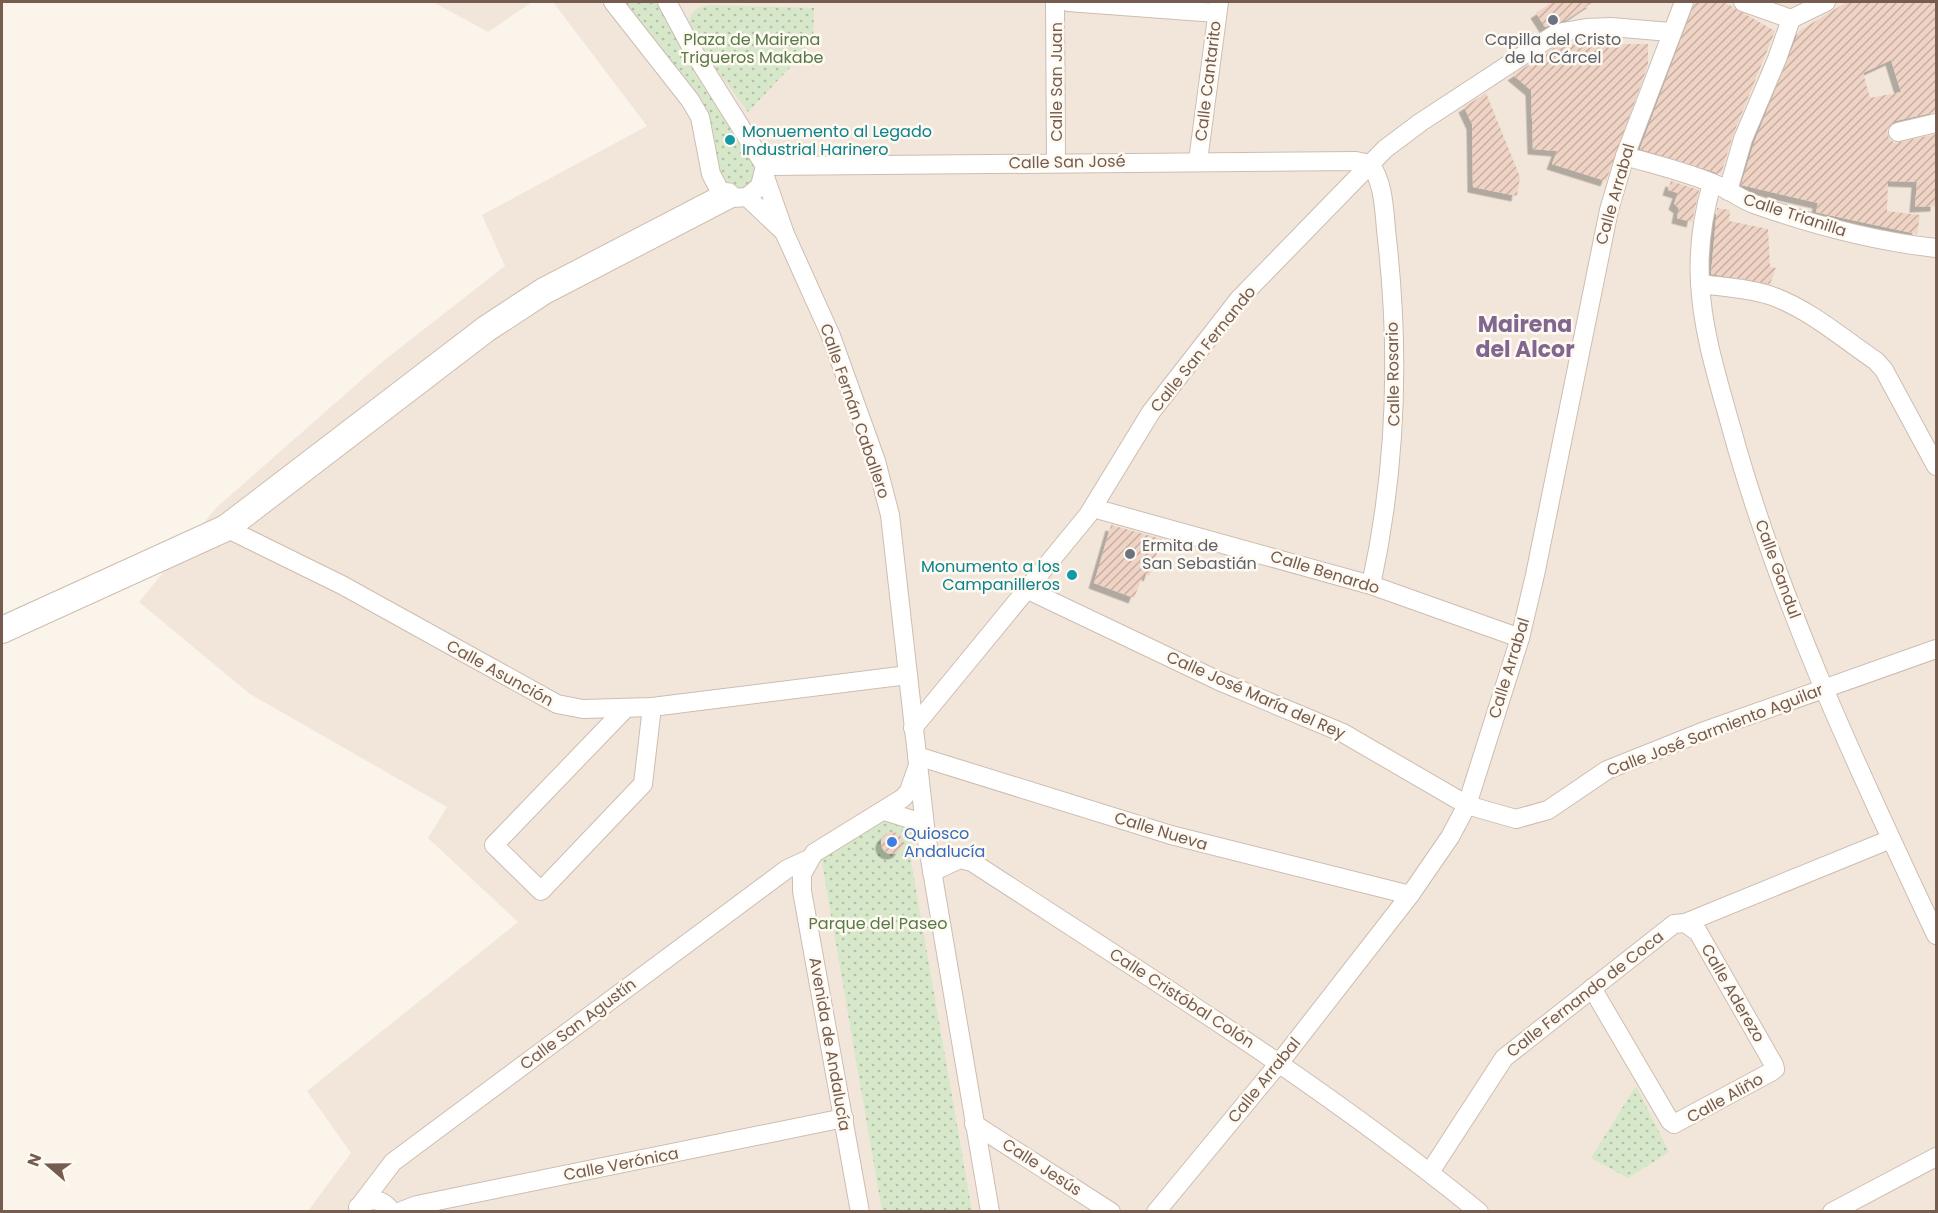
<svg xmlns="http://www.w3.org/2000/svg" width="1938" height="1213" font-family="Poppins,sans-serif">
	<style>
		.residential { fill: #f2e6da }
		.grass { fill: url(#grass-dots) }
		.building { fill: url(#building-hatch); fill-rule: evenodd; filter: url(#shadow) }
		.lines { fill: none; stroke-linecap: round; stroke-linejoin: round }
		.street-casing { stroke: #cdbdb1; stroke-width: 20 }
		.secondary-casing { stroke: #cfbdaf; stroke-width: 28 }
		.street { stroke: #fff; stroke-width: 18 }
		.secondary { stroke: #fff; stroke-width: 26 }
		.worship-dot { fill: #6b7280; stroke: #fef9f1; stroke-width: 2 }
		.culture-dot { fill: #0f9aa8; stroke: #fef9f1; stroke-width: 2 }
		.shop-dot { fill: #3f7fe0; stroke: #fef9f1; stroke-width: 2 }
		.labels { text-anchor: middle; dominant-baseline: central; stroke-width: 5; stroke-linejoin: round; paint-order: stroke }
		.park-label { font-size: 16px; fill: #587948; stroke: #fef9f1 }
		.worship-label { font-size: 16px; fill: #5b616d; stroke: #fef9f1 }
		.street-label { font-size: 16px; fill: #755c4f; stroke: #fef9f1 }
		.culture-label { font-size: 16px; fill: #0d838f; stroke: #fef9f1; text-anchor: start }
		.shop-label { font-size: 16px; fill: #366cbe; stroke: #fef9f1; text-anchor: start }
		.district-label { font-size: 22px; font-weight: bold; fill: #816790; stroke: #fef9f1 }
	</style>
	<defs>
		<pattern id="grass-dots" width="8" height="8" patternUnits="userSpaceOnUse" patternTransform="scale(1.5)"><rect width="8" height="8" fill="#d7e8ca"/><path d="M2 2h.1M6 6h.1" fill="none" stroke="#b3bfa6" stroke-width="1.8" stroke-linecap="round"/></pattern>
		<pattern id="building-hatch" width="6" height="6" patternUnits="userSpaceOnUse" patternTransform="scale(1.5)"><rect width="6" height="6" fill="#efd4c5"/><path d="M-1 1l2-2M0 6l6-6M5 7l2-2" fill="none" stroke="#c6afa2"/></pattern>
		<filter id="shadow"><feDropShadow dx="-5.5" dy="5.5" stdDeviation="0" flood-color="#0004"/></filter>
	</defs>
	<rect width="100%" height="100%" fill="#fbf4eb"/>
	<!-- residential -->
	<g class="residential">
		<path d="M 433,2 L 532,2 L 488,32 Z"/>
		<path d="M 553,2 L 1936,2 L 1936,1211 L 308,1211 L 351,1153 L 307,1091 L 518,922 L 428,838 L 447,807 L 250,694 L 139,602 L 216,508 L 382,362 L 505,266 L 482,215 L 647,126 Z"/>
	</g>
	<!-- grass -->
	<g class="grass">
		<path d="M 623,2 L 658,2 L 758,164 L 754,179 L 748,186 L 741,189 L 727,186 L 719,175 L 710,126 Z"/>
		<path d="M 708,5 L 814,8 L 813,43 L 748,112 L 695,40 L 689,23 L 691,15 L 696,9 Z"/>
		<path d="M 886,819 L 904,821 L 917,838 L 909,849 L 972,1211 L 882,1211 L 821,857 Z"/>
		<path d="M 1636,1086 L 1669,1152 L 1628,1178 L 1591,1158 Z"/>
	</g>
	<!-- building -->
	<g class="building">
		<path d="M 1552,2 L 1593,2 L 1566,20 L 1545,27 L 1536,13 Z"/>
		<path d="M 1695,2 L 1724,2 L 1775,31 L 1733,135 L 1721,174 L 1640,149 Z"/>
		<path d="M 1847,2 L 1936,2 L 1936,112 L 1895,121 L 1887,129 L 1889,139 L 1895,143 L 1936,134 L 1936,206 L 1915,207 L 1917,182 L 1888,181 L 1887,211 L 1920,215 L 1917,234 L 1824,214 L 1816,212 L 1818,203 L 1741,185 L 1754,143 L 1799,31 ZM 1891,60 L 1901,92 L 1870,98 L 1863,73 Z"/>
		<path d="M 1560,44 L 1648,44 L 1648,65 L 1606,181 L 1552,164 L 1557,151 L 1533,149 L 1531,90 L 1513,75 Z"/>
		<path d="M 1486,93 L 1520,177 L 1517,196 L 1473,187 L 1472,124 L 1464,107 Z"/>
		<path d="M 1671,181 L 1699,190 L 1692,222 L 1677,218 L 1679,208 L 1674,204 L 1678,193 L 1668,190 Z"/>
		<path d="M 1717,208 L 1730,210 L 1729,221 L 1768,229 L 1770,267 L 1776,268 L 1770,284 L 1711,274 Z"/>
		<path d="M 1111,525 L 1162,539 L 1149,576 L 1144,573 L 1134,598 L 1094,583 Z"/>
		<circle cx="892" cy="843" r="11"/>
	</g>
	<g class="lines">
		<defs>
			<g id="street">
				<path d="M 613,2 L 690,100 L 700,117 L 711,174 L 720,191 L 733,198 L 747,197 L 760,186 L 765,166 L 695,54 L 667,2"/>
				<path d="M 1055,2 L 1056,162"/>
				<path d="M 1068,2 L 1216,13"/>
				<path d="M 1743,2 L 1791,19 L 1826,2"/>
				<path d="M 1898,132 L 1936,123"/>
				<path d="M 1625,156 C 1656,165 1687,172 1717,185 C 1730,190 1740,199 1754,204 C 1813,225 1874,241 1936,248"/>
				<path d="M 1198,161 L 1219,2"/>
				<path d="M 765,166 L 1356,161 L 1370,164 C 1385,184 1384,214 1387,239 C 1400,355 1396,471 1371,585"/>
				<path d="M 764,174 L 785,234 L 831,336 L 876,461 L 890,515 L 926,835 L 990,1212"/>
				<path d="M 1712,183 C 1703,215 1698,248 1700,281 C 1702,331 1718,380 1731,427 C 1780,605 1858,769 1936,935"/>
				<path d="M 1728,191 L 1743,139 L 1777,59 L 1791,19"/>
				<path d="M 747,197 L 784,232"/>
				<path d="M 1700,284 C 1723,287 1747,288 1769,295 C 1808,308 1842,338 1876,361 L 1884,370 L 1936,466"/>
				<path d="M 1093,508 L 1371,585 L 1520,638"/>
				<path d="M 226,528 L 342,585 L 557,704 L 583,709 L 652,707 L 908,675"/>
				<path d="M 1028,590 L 1219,681 L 1343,733 L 1467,805 L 1516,819 L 1548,810 L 1607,770 L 1702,732 L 1936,649"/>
				<path d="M 625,709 L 494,845 L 541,891 L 643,784 L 652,707"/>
				<path d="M 913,728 L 1088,515 L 1151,412 L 1239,299 L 1385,149 L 1421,122 L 1557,33 L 1586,28 L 1611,27 L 1670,32"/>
				<path d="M 917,756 L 1171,835 L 1410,895"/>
				<path d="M 884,811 L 913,820 L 926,835"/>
				<path d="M 932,872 L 960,859 L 972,862 C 1144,974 1319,1082 1479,1212"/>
				<path d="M 1592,988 L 1670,1121 L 1674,1124 L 1771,1072 L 1775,1069 L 1774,1065 L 1698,932 L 1685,923"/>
				<path d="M 974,1124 L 1111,1212"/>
				<path d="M 1430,1172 L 1504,1058 L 1674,924 L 1685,923 L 1891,839"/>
				<path d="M 361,1204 L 393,1162 L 787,869 L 809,859"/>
				<path d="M 358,1207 C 370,1197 383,1198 392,1212"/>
				<path d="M 399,1212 L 417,1205 L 844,1118"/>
				<path d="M 860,1212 L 802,891 L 802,874 L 814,853 L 903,798 L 909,791 L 917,768"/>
				<path d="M 1156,1212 L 1280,1062 L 1410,895 L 1450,837 L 1467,805 L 1520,638 L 1535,575 L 1609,210 L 1625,156 L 1684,2"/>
				<path d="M 1832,1212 L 1936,1157"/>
			</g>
			<path id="secondary" d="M 2,630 L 226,528 L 486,329 L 544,291 L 727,196"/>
		</defs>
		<!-- street casing -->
		<use href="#street" class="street-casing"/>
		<!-- secondary casing -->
		<use href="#secondary" class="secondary-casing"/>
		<!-- street -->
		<use href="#street" class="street"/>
		<!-- secondary -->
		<use href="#secondary" class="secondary"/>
	</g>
	<!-- markers -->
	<g class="worship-dot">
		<circle cx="1553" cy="20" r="6"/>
		<circle cx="1130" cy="554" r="6"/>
	</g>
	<g class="culture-dot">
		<circle cx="730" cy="140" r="6"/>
		<circle cx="1072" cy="575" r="6"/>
	</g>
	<circle class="shop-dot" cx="892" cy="842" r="6"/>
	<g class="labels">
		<!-- park labels -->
		<g class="park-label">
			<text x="752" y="39">Plaza de Mairena<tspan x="752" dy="18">Trigueros Makabe</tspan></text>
			<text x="878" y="923">Parque del Paseo</text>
		</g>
		<!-- worship labels -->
		<g class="worship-label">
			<text x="1553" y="39">Capilla del Cristo<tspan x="1553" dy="18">de la Cárcel</tspan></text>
			<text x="1142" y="545" text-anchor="start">Ermita de<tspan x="1142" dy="18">San Sebastián</tspan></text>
		</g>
		<!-- street labels -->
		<g class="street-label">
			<text transform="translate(1208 81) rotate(-83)">Calle Cantarito</text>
			<text transform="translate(1056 82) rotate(-90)">Calle San Juan</text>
			<text transform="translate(1067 162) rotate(-1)">Calle San José</text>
			<text transform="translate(1615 194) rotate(-74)">Calle Arrabal</text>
			<text transform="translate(1795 215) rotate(18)">Calle Trianilla</text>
			<text transform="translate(1203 349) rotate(-51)">Calle San Fernando</text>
			<text transform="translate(1393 374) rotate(-91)">Calle Rosario</text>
			<text transform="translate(855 411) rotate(71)">Calle Fernán Caballero</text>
			<text transform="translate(1778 569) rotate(70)">Calle Gandul</text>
			<text transform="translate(1325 572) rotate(17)">Calle Benardo</text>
			<text transform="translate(1509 668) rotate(-73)">Calle Arrabal</text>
			<text transform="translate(500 673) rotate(29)">Calle Asunción</text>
			<text transform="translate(1256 695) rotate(24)">Calle José María del Rey</text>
			<text transform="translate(1715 730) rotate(-21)">Calle José Sarmiento Aguilar</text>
			<text transform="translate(1161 831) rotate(17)">Calle Nueva</text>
			<text transform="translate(1733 993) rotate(60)">Calle Aderezo</text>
			<text transform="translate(1585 994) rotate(-38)">Calle Fernando de Coca</text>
			<text transform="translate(1182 998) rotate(33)">Calle Cristóbal Colón</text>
			<text transform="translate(578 1024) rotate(-37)">Calle San Agustín</text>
			<text transform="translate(830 1044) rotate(80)">Avenida de Andalucía</text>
			<text transform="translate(1264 1080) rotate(-51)">Calle Arrabal</text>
			<text transform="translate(1725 1098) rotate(-29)">Calle Aliño</text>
			<text transform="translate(621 1164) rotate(-11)">Calle Verónica</text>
			<text transform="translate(1042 1167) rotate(33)">Calle Jesús</text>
		</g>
		<!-- culture labels -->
		<g class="culture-label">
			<text x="742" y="131">Monuemento al Legado<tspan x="742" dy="18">Industrial Harinero</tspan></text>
			<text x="1060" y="566" text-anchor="end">Monumento a los<tspan x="1060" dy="18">Campanilleros</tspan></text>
		</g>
		<!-- shop labels -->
		<g class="shop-label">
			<text x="904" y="833">Quiosco<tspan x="904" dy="18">Andalucía</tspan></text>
		</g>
		<!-- district labels -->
		<g class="district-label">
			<text x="1525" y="324">Mairena<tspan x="1525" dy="25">del Alcor</tspan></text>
		</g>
	</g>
	<!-- border -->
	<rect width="1938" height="1213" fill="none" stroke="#755c4f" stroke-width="6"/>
	<!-- north arrow -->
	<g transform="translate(48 1165) rotate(290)" stroke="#fef9f1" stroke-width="4.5" paint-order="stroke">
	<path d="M0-4.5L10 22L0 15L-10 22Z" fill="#755c4f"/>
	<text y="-9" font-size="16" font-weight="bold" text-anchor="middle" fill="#755c4f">N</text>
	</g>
</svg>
